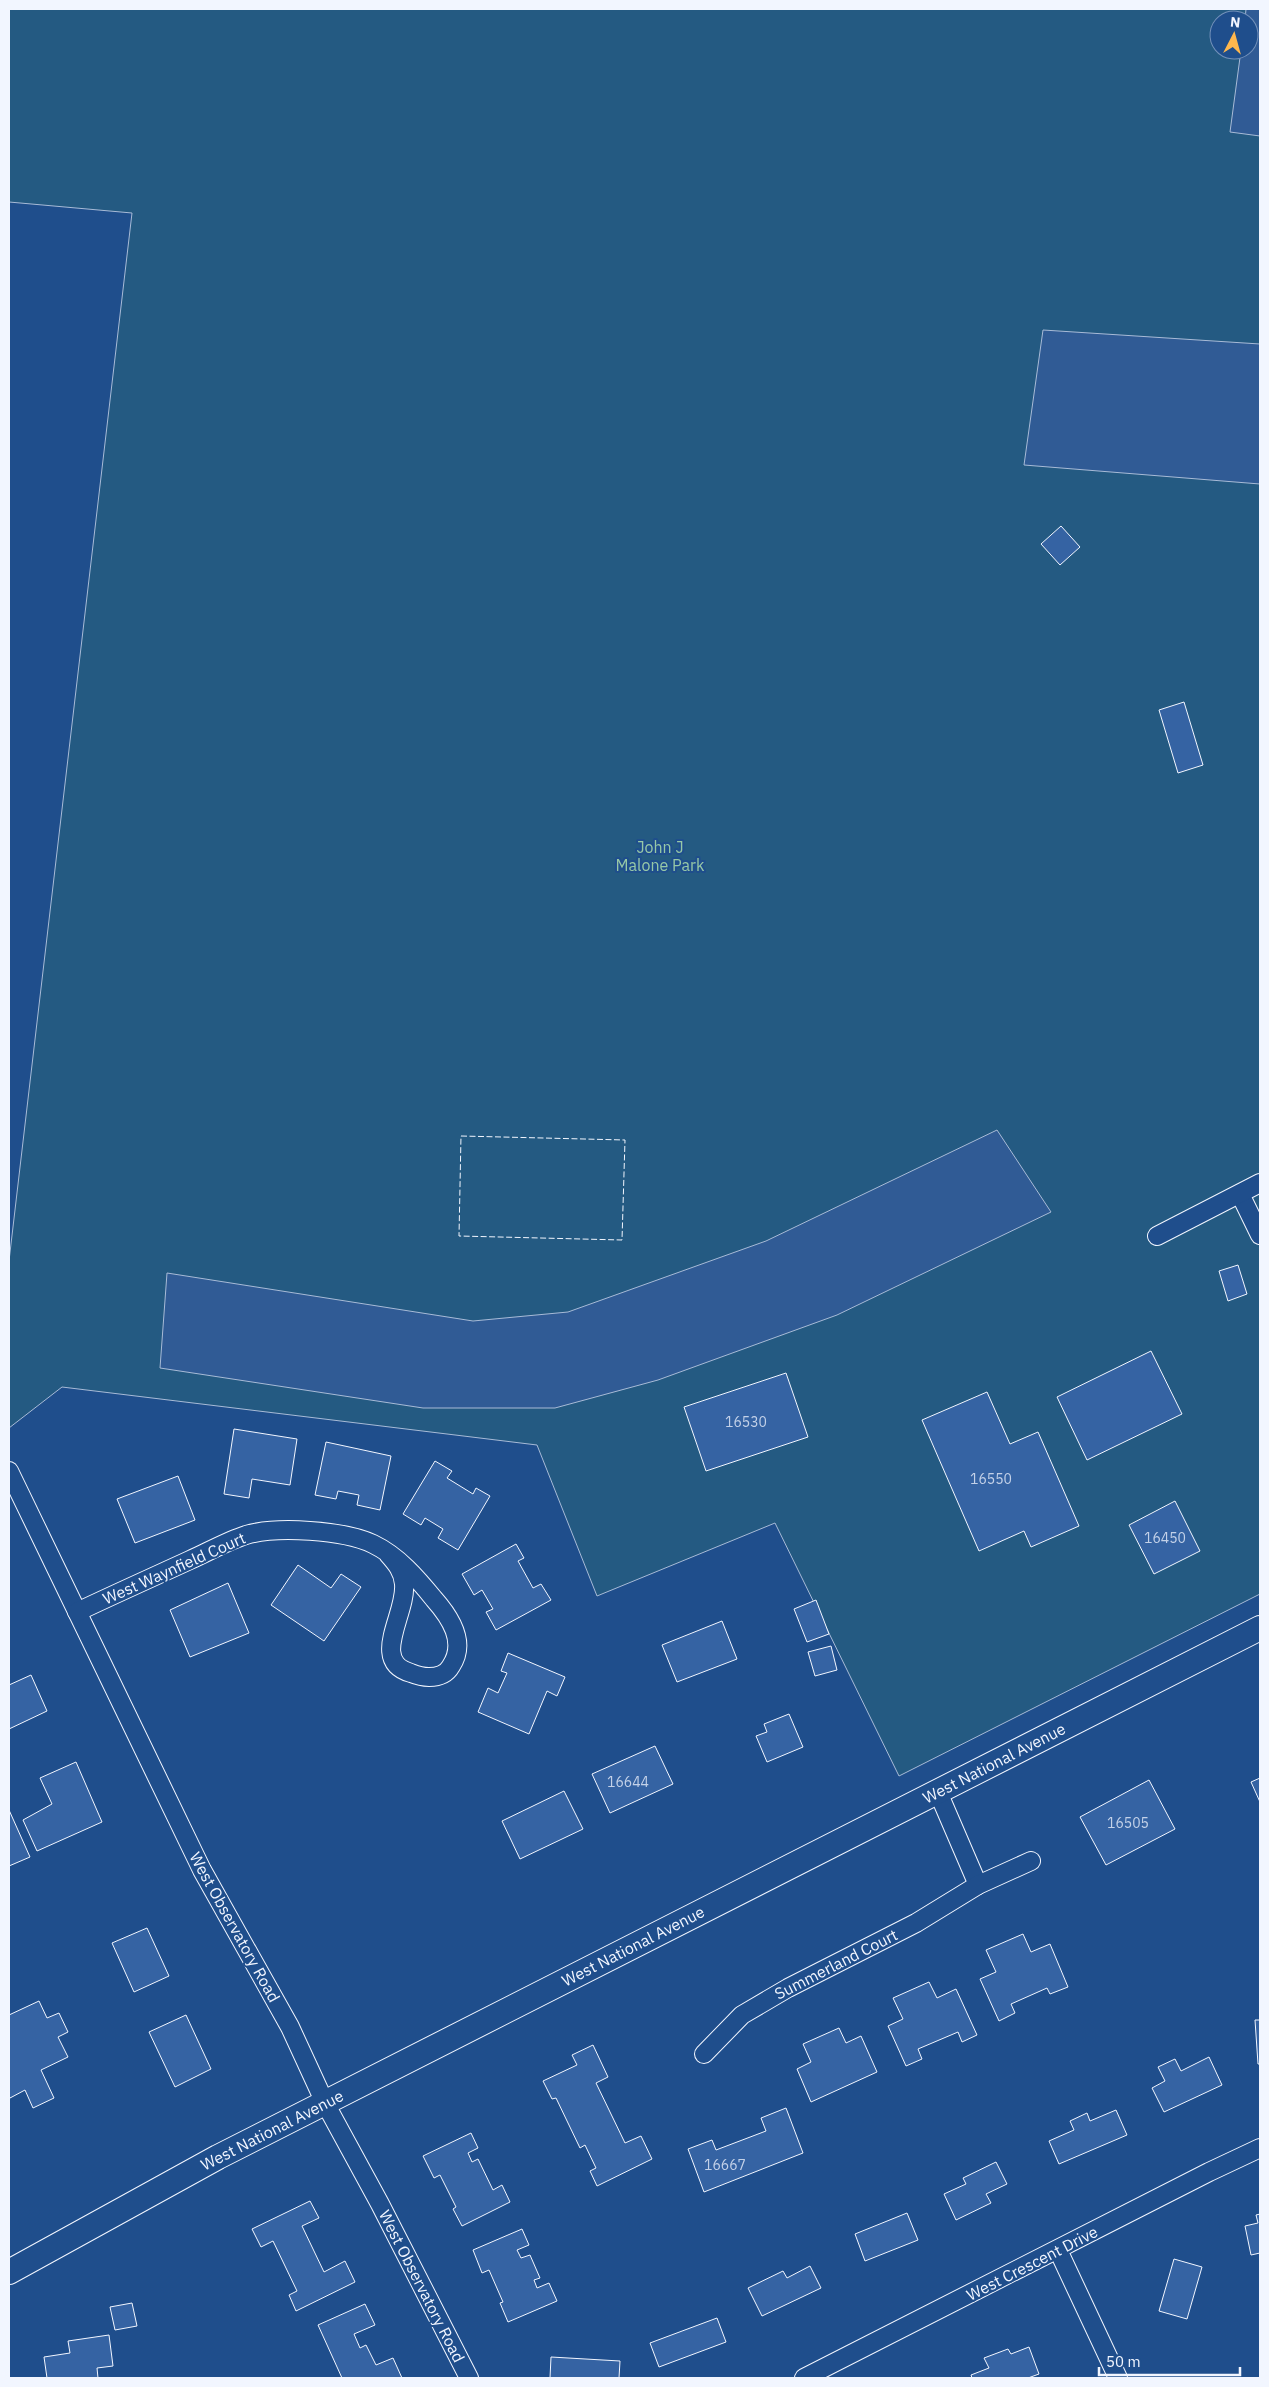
<svg xmlns="http://www.w3.org/2000/svg" width="1269" height="2387" font-family="'IBM Plex Sans',sans-serif">
	<style>
		.green { fill: #245a82; stroke: #a8bbd7; fill-rule: evenodd }
		.parking { fill: #305b95; stroke: #a8bbd7 }
		.building { fill: #3563a3; stroke: #f2f6ff }
		.lines { fill: none; stroke-linecap: round; stroke-linejoin: round }
		.minor-casing { stroke: #f2f6ff; stroke-width: 20 }
		.secondary-casing { stroke: #f2f6ff; stroke-width: 26 }
		.minor { stroke: #1f4e8c; stroke-width: 18 }
		.secondary { stroke: #1f4e8c; stroke-width: 24 }
		.fence { stroke: #f2f6ff; stroke-width: 1; stroke-dasharray: 6 2.5; stroke-linecap: butt }
		.labels { text-anchor: middle; dominant-baseline: central; stroke-width: 4; stroke-linejoin: round; paint-order: stroke }
		.number-label { font-size: 14px; fill: #c3d1e8 }
		.park-label { font-size: 16px; fill: #97c8a6; stroke: #1f4e8c }
		.street-label { font-size: 16px; fill: #f2f6ff; stroke: #1f4e8c }
	</style>
	<rect width="100%" height="100%" fill="#1f4e8c"/>
	<!-- green -->
	<path class="green" d="M 9,9 L 1260,9 L 1260,1594 L 899,1776 L 775,1523 L 597,1596 L 537,1445 L 62,1387 L 9,1428 L 9,1261 L 132,213 L 9,202 ZM 1219,20 L 1249,20 L 1249,50 L 1219,50 Z"/>
	<!-- parking -->
	<g class="parking">
		<path d="M 1246,9 L 1260,9 L 1260,136 L 1230,132 L 1241,50 L 1249,50 L 1249,20 L 1245,20 Z"/>
		<path d="M 1043,330 L 1260,344 L 1260,484 L 1024,465 Z"/>
		<path d="M 997,1130 L 1051,1212 L 837,1315 L 658,1380 L 555,1408 L 423,1408 L 160,1368 L 167,1273 L 473,1321 L 568,1312 L 766,1241 Z"/>
	</g>
	<!-- building -->
	<g class="building">
		<path d="M 1061,526 L 1080,547 L 1060,565 L 1041,544 Z"/>
		<path d="M 1184,702 L 1203,765 L 1178,773 L 1159,710 Z"/>
		<path d="M 1238,1265 L 1247,1294 L 1228,1301 L 1219,1271 Z"/>
		<path d="M 1151,1351 L 1182,1414 L 1087,1460 L 1057,1397 Z"/>
		<path d="M 786,1373 L 808,1437 L 706,1471 L 684,1407 Z"/>
		<path d="M 987,1392 L 1010,1444 L 1038,1432 L 1079,1526 L 1031,1547 L 1024,1531 L 979,1551 L 922,1420 Z"/>
		<path d="M 234,1429 L 297,1439 L 290,1485 L 252,1479 L 249,1498 L 224,1494 Z"/>
		<path d="M 326,1442 L 391,1456 L 380,1510 L 357,1505 L 359,1495 L 338,1491 L 336,1499 L 315,1495 Z"/>
		<path d="M 435,1461 L 452,1471 L 447,1478 L 473,1494 L 476,1488 L 490,1496 L 458,1550 L 438,1538 L 443,1529 L 425,1518 L 421,1525 L 403,1514 Z"/>
		<path d="M 178,1476 L 195,1520 L 135,1543 L 117,1499 Z"/>
		<path d="M 1175,1501 L 1200,1551 L 1154,1574 L 1129,1525 Z"/>
		<path d="M 516,1544 L 524,1558 L 518,1561 L 533,1588 L 541,1584 L 551,1600 L 496,1630 L 486,1612 L 493,1609 L 482,1590 L 474,1595 L 462,1574 Z"/>
		<path d="M 298,1565 L 331,1588 L 341,1574 L 361,1587 L 324,1641 L 271,1605 Z"/>
		<path d="M 228,1583 L 249,1633 L 190,1657 L 170,1610 Z"/>
		<path d="M 816,1600 L 829,1634 L 807,1642 L 794,1609 Z"/>
		<path d="M 722,1621 L 737,1659 L 677,1682 L 662,1645 Z"/>
		<path d="M 831,1646 L 837,1670 L 815,1676 L 808,1652 Z"/>
		<path d="M 508,1653 L 565,1677 L 557,1696 L 547,1691 L 529,1734 L 478,1712 L 488,1688 L 498,1693 L 507,1673 L 501,1671 Z"/>
		<path d="M 31,1675 L 47,1711 L 9,1729 L 9,1685 Z"/>
		<path d="M 789,1714 L 803,1747 L 767,1762 L 756,1736 L 767,1732 L 764,1724 Z"/>
		<path d="M 655,1746 L 673,1784 L 610,1813 L 592,1774 Z"/>
		<path d="M 76,1762 L 102,1822 L 37,1851 L 23,1820 L 52,1804 L 40,1778 Z"/>
		<path d="M 1260,1778 L 1260,1802 L 1251,1782 Z"/>
		<path d="M 1149,1780 L 1175,1829 L 1106,1865 L 1080,1817 Z"/>
		<path d="M 564,1791 L 583,1829 L 520,1859 L 502,1821 Z"/>
		<path d="M 9,1810 L 30,1857 L 9,1866 Z"/>
		<path d="M 147,1928 L 169,1976 L 134,1992 L 112,1943 Z"/>
		<path d="M 1023,1934 L 1031,1952 L 1050,1944 L 1068,1987 L 1050,1994 L 1047,1988 L 1011,2004 L 1015,2013 L 999,2021 L 980,1979 L 996,1972 L 986,1950 Z"/>
		<path d="M 929,1982 L 937,1998 L 956,1989 L 977,2035 L 962,2042 L 958,2032 L 918,2049 L 922,2059 L 906,2066 L 888,2026 L 903,2019 L 893,1998 Z"/>
		<path d="M 39,2001 L 47,2018 L 59,2013 L 68,2032 L 58,2037 L 68,2057 L 41,2070 L 54,2098 L 33,2108 L 25,2090 L 10,2098 L 9,2096 L 9,2015 Z"/>
		<path d="M 186,2015 L 211,2069 L 175,2087 L 149,2032 Z"/>
		<path d="M 1255,2020 L 1260,2020 L 1260,2064 L 1258,2064 Z"/>
		<path d="M 839,2028 L 846,2043 L 861,2036 L 877,2072 L 811,2102 L 797,2069 L 811,2062 L 803,2044 Z"/>
		<path d="M 593,2045 L 608,2077 L 596,2083 L 625,2143 L 641,2136 L 652,2159 L 597,2186 L 590,2171 L 596,2168 L 585,2145 L 580,2148 L 556,2098 L 552,2099 L 543,2081 L 577,2065 L 572,2055 Z"/>
		<path d="M 1209,2057 L 1222,2085 L 1164,2112 L 1152,2088 L 1165,2081 L 1158,2067 L 1175,2059 L 1181,2071 Z"/>
		<path d="M 786,2108 L 803,2153 L 704,2192 L 688,2149 L 712,2140 L 716,2150 L 766,2131 L 761,2118 Z"/>
		<path d="M 1116,2110 L 1127,2135 L 1059,2164 L 1049,2141 L 1074,2130 L 1070,2121 L 1087,2113 L 1090,2121 Z"/>
		<path d="M 471,2133 L 478,2148 L 468,2153 L 472,2162 L 478,2159 L 493,2190 L 502,2185 L 510,2202 L 462,2226 L 453,2209 L 456,2207 L 440,2175 L 434,2178 L 423,2156 Z"/>
		<path d="M 996,2162 L 1007,2184 L 986,2194 L 991,2203 L 956,2220 L 944,2194 L 966,2184 L 963,2178 Z"/>
		<path d="M 310,2201 L 319,2218 L 302,2226 L 324,2272 L 345,2261 L 355,2282 L 296,2311 L 289,2295 L 297,2291 L 273,2241 L 261,2247 L 252,2229 Z"/>
		<path d="M 907,2213 L 918,2240 L 865,2261 L 855,2234 Z"/>
		<path d="M 1260,2214 L 1260,2253 L 1251,2255 L 1245,2226 L 1258,2223 L 1256,2215 Z"/>
		<path d="M 522,2229 L 529,2245 L 517,2250 L 521,2258 L 530,2255 L 540,2278 L 534,2280 L 537,2288 L 549,2283 L 557,2301 L 508,2322 L 500,2303 L 503,2302 L 489,2270 L 482,2273 L 473,2250 Z"/>
		<path d="M 1174,2259 L 1202,2267 L 1187,2319 L 1159,2311 Z"/>
		<path d="M 810,2266 L 821,2288 L 762,2316 L 748,2288 L 783,2271 L 787,2278 Z"/>
		<path d="M 132,2303 L 137,2326 L 115,2330 L 110,2307 Z"/>
		<path d="M 365,2304 L 375,2325 L 354,2334 L 360,2348 L 366,2345 L 376,2365 L 393,2358 L 402,2378 L 342,2378 L 318,2325 Z"/>
		<path d="M 717,2318 L 726,2342 L 659,2367 L 650,2343 Z"/>
		<path d="M 109,2335 L 113,2366 L 97,2368 L 98,2378 L 47,2378 L 44,2357 L 70,2353 L 68,2341 Z"/>
		<path d="M 1029,2347 L 1039,2374 L 1028,2378 L 972,2378 L 971,2375 L 989,2368 L 984,2358 L 1008,2349 L 1011,2354 Z"/>
		<path d="M 551,2357 L 620,2361 L 619,2378 L 550,2378 Z"/>
	</g>
	<g class="lines">
		<defs>
			<g id="minor">
				<path d="M 1240,1194 L 1260,1235"/>
				<path d="M 1157,1236 L 1260,1183"/>
				<path d="M 9,1471 L 202,1870 L 290,2027 L 325,2103 L 380,2204 L 469,2378"/>
				<path d="M 77,1612 C 115,1594 153,1577 190,1560 C 208,1552 227,1541 246,1535 C 277,1526 343,1530 373,1544 C 398,1556 417,1578 434,1599 C 450,1617 467,1642 451,1666 C 446,1675 438,1677 429,1677 C 423,1677 416,1675 411,1673 C 369,1661 407,1614 404,1584 C 403,1571 396,1563 388,1554"/>
				<path d="M 938,1792 L 978,1885"/>
				<path d="M 704,2054 L 742,2015 L 788,1988 L 916,1923 L 978,1885 L 1031,1861"/>
				<path d="M 1058,2250 L 1118,2378"/>
				<path d="M 804,2378 L 1209,2172 L 1260,2148"/>
			</g>
			<path id="secondary" d="M 9,2272 L 218,2157 L 1260,1628"/>
		</defs>
		<!-- minor casing -->
		<use href="#minor" class="minor-casing"/>
		<!-- secondary casing -->
		<use href="#secondary" class="secondary-casing"/>
		<!-- minor -->
		<use href="#minor" class="minor"/>
		<!-- secondary -->
		<use href="#secondary" class="secondary"/>
		<!-- fence -->
		<path class="fence" d="M 461,1136 L 625,1140 L 622,1240 L 459,1236 Z"/>
	</g>
	<g class="labels">
		<!-- number labels -->
		<g class="number-label">
			<text x="746" y="1422">16530</text>
			<text x="991" y="1479">16550</text>
			<text x="1165" y="1538">16450</text>
			<text x="628" y="1782">16644</text>
			<text x="1128" y="1823">16505</text>
			<text x="725" y="2165">16667</text>
		</g>
		<!-- park labels -->
		<g class="park-label">
			<text x="660" y="847">John J<tspan x="660" dy="18">Malone Park</tspan></text>
		</g>
		<!-- street labels -->
		<g class="street-label">
			<text transform="translate(174 1568) rotate(-24)">West Waynfield Court</text>
			<text transform="translate(994 1763) rotate(-27)">West National Avenue</text>
			<text transform="translate(235 1927) rotate(61)">West Observatory Road</text>
			<text transform="translate(633 1946) rotate(-27)">West National Avenue</text>
			<text transform="translate(836 1964) rotate(-27)">Summerland Court</text>
			<text transform="translate(272 2130) rotate(-27)">West National Avenue</text>
			<text transform="translate(1032 2263) rotate(-27)">West Crescent Drive</text>
			<text transform="translate(422 2286) rotate(63)">West Observatory Road</text>
		</g>
	</g>
	<!-- border -->
	<rect width="1269" height="2387" fill="none" stroke="#f2f6ff" stroke-width="20"/>
	<!-- north arrow -->
	<g transform="translate(1234 35) rotate(6)"><circle r="24" fill="#1f4e8c" stroke="#7391ba"/>
	<path d="M0-4L9 19L0 12L-9 19Z" fill="#ffb74d"/>
	<text y="-8" font-size="14" font-weight="bold" text-anchor="middle" fill="#f2f6ff">N</text>
	</g>
	<!-- scale -->
	<path d="M1099 2367v8h141v-8" fill="none" stroke="#f2f6ff" stroke-width="2.5"/>
	<text x="1106" y="2367" font-size="15" fill="#f2f6ff" stroke="#1f4e8c" stroke-width="4" paint-order="stroke">50 m</text>
</svg>
